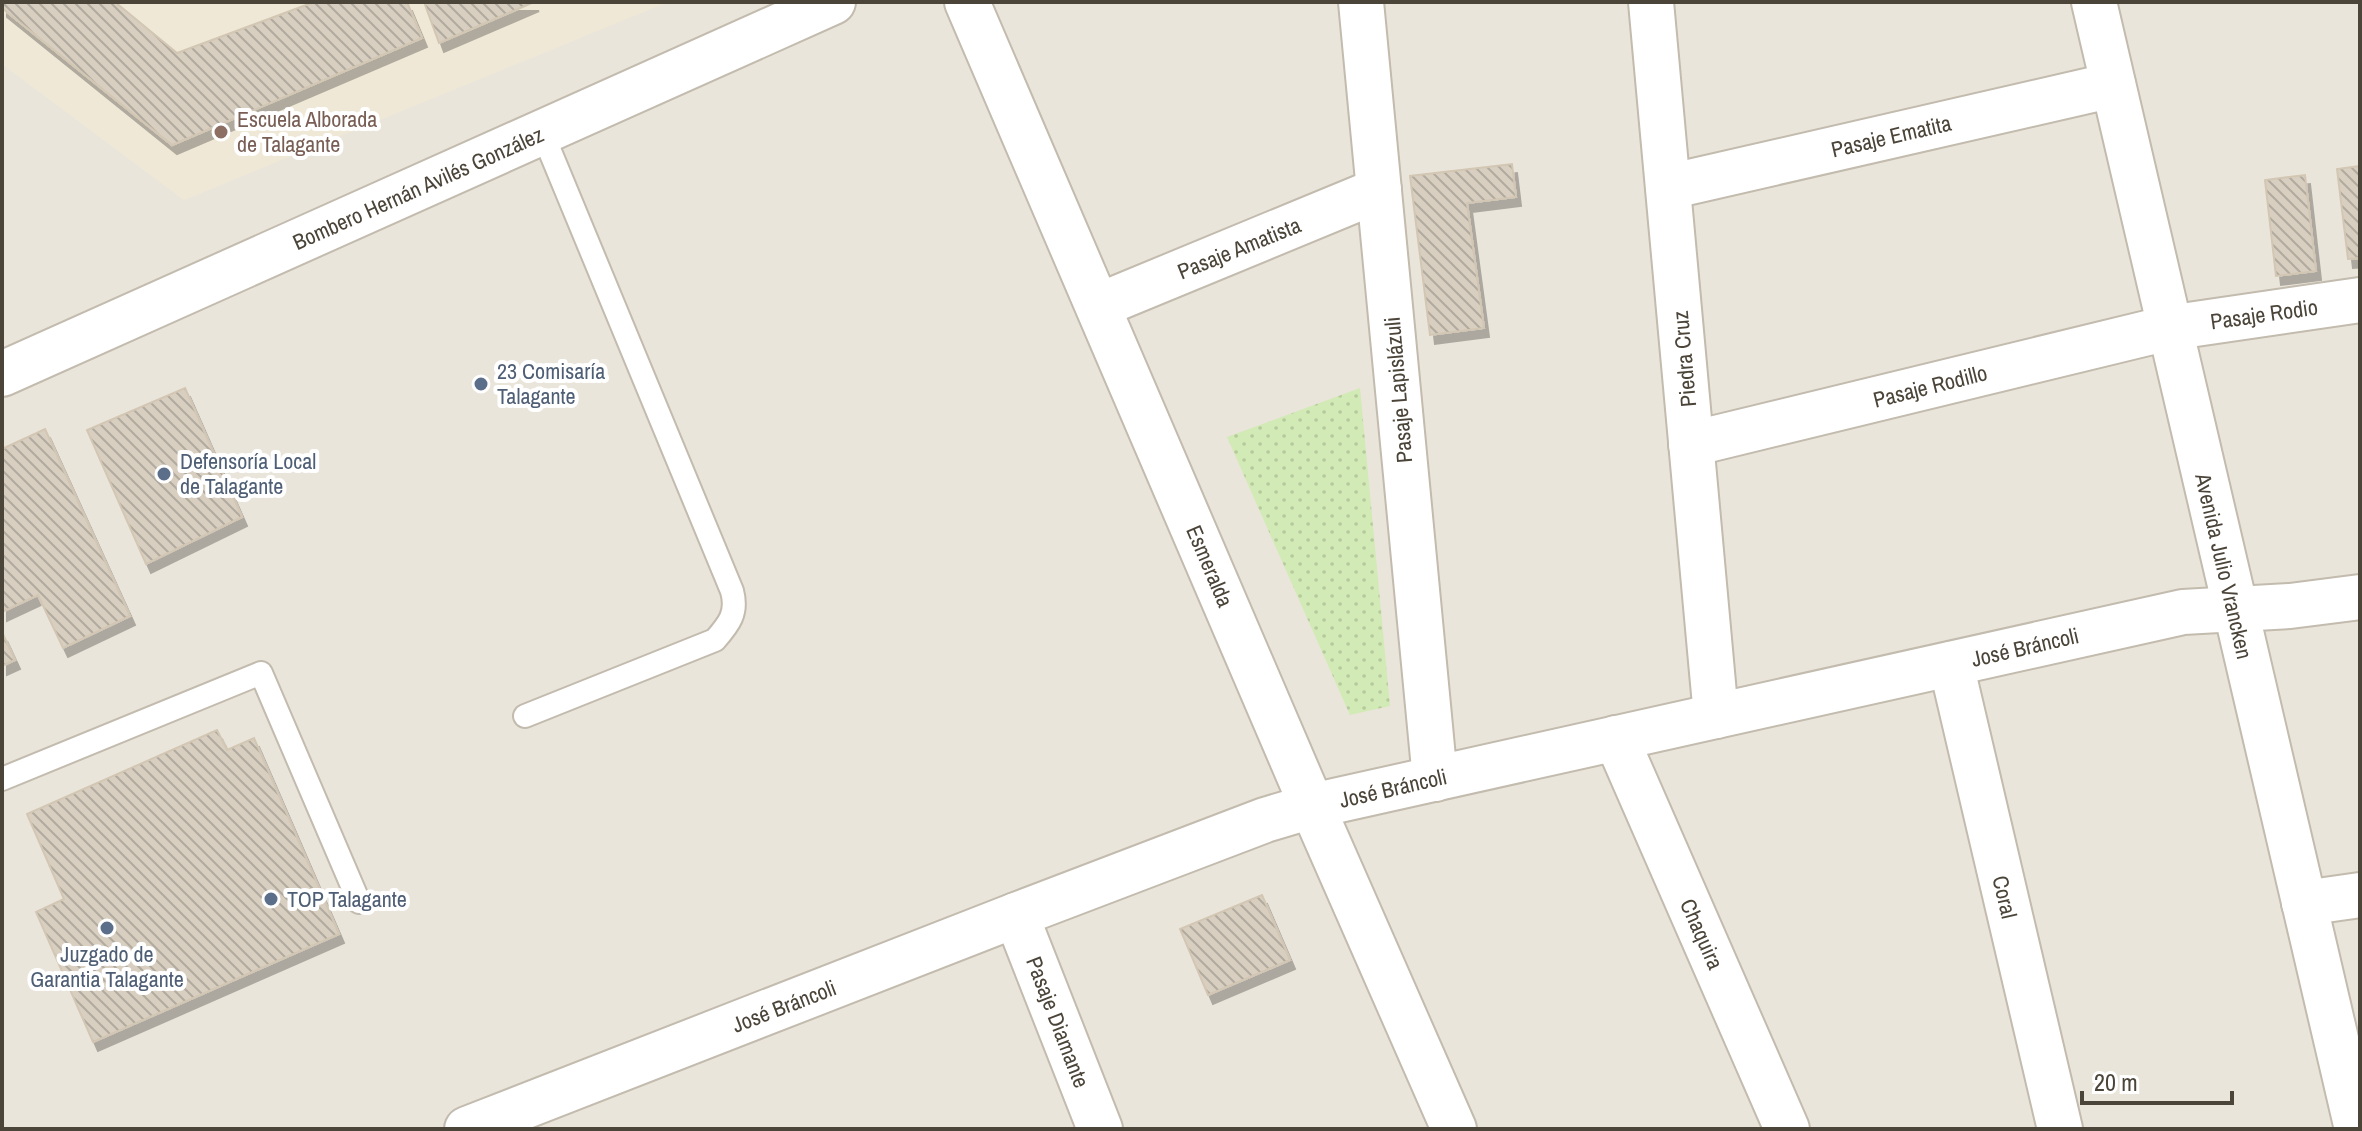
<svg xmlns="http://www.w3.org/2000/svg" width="2362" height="1131" font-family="'Archivo Narrow',sans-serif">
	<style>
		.residential { fill: #eae5da }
		.education { fill: #efe8d6 }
		.green { fill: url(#green-dots) }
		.building { fill: url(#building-back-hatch); stroke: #d3c7b4; stroke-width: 2; filter: url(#shadow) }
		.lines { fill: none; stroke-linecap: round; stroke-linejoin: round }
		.service-casing { stroke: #c2bbae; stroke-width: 26 }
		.minor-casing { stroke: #c2bbae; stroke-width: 48 }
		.tertiary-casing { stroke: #c2bbae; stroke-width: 48 }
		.service { stroke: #fff; stroke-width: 22 }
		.minor { stroke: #fff; stroke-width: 44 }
		.tertiary { stroke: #fff; stroke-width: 44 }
		.education-dot { fill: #8d6e63; stroke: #fff; stroke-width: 3 }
		.service-dot { fill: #5c6f8a; stroke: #fff; stroke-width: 3 }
		.labels { text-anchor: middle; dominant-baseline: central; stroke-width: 8; stroke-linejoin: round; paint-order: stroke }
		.education-label { font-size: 22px; fill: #785e54; stroke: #fff; text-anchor: start }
		.street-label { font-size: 22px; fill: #4b4439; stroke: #fff }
		.service-label { font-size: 22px; fill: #4e5e75; stroke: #fff; text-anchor: start }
	</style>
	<defs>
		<pattern id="green-dots" width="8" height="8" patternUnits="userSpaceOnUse" patternTransform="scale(2)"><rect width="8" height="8" fill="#d2eab5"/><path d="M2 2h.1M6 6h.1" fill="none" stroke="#b6ca9c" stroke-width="1.8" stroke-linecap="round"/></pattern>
		<pattern id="building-back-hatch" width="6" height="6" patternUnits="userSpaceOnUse" patternTransform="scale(2)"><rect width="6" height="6" fill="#d8cfc1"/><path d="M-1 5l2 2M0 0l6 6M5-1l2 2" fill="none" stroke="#b1aa9e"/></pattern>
		<filter id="shadow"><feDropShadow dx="5" dy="9" stdDeviation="0" flood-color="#0004"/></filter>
	</defs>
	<rect width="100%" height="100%" fill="#f6f3ec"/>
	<!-- residential -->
	<rect class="residential" x="2" y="2" width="2358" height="1127"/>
	<!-- education -->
	<path class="education" d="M 2,2 L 668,2 L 184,200 L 2,64 Z"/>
	<!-- green -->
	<path class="green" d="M 1360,388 L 1390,706 L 1350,715 L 1227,437 Z"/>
	<!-- building -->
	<g class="building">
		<path d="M 2,2 L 115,2 L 177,53 L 314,2 L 407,2 L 422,38 L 172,145 L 2,8 Z"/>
		<path d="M 424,2 L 534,2 L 439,43 Z"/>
		<path d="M 1512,164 L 1516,197 L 1467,203 L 1484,328 L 1430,335 L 1410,176 Z"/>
		<path d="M 2360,166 L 2360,258 L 2348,259 L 2337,169 Z"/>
		<path d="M 2305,175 L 2316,271 L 2276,276 L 2265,180 Z"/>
		<path d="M 185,388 L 242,517 L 146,564 L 87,430 Z"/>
		<path d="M 45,429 L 130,616 L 63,648 L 38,595 L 2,612 L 2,449 Z"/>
		<path d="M 2,632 L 15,660 L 2,666 Z"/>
		<path d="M 217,730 L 227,750 L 254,738 L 339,934 L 93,1042 L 36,912 L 64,899 L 27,814 Z"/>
		<path d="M 1262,895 L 1290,960 L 1208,995 L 1180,929 Z"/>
	</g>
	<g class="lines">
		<defs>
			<g id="service">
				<path d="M 525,716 L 715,640 C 729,624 738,613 732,591 L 542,132"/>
				<path d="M 2,779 L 261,673 L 359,902"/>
			</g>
			<g id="minor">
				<path d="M 1361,2 L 1435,779"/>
				<path d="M 1651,2 L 1716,716"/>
				<path d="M 1668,187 L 2113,85"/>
				<path d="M 1098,306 L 1379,190"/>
				<path d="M 1691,444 L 2168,328 L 2360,300"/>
				<path d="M 1951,664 L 2060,1129"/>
				<path d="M 1616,738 L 1787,1129"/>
				<path d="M 2304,903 L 2360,895"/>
				<path d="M 1016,915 L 1100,1129"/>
				<path d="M 467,1129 L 1016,915 L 1265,820 L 1312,806 L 2183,612 L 2290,606 L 2360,597"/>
			</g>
			<g id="tertiary">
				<path d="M 967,2 L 1312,806 L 1454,1129"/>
				<path d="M 2094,2 L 2357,1129"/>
				<path d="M 2,374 L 833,2"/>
			</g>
		</defs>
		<!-- service casing -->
		<use href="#service" class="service-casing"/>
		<!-- minor casing -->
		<use href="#minor" class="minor-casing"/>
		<!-- tertiary casing -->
		<use href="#tertiary" class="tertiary-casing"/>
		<!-- service -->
		<use href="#service" class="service"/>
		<!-- minor -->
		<use href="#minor" class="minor"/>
		<!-- tertiary -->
		<use href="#tertiary" class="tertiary"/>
	</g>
	<!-- markers -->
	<circle class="education-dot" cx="221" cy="132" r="8"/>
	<g class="service-dot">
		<circle cx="481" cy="384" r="8"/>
		<circle cx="164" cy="474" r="8"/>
		<circle cx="271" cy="899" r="8"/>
		<circle cx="107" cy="928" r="8"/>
	</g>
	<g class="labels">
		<!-- education labels -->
		<g class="education-label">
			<text x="237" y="119">Escuela Alborada<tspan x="237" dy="25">de Talagante</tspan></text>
		</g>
		<!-- street labels -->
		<g class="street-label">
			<text transform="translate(1891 136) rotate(-13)">Pasaje Ematita</text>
			<text transform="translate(418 188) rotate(-24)">Bombero Hernán Avilés González</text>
			<text transform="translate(1239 248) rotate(-22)">Pasaje Amatista</text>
			<text transform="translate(2264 314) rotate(-8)">Pasaje Rodio</text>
			<text transform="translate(1684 359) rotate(-95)">Piedra Cruz</text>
			<text transform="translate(1930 386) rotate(-14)">Pasaje Rodillo</text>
			<text transform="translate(1398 390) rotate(-95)">Pasaje Lapislázuli</text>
			<text transform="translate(1210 566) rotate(67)">Esmeralda</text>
			<text transform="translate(2224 566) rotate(77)">Avenida Julio Vrancken</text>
			<text transform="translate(2025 647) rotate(-13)">José Bráncoli</text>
			<text transform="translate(1393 788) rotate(-13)">José Bráncoli</text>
			<text transform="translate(2005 897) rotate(77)">Coral</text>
			<text transform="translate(1702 934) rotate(66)">Chaquira</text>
			<text transform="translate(784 1006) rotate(-21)">José Bráncoli</text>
			<text transform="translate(1058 1022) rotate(69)">Pasaje Diamante</text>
		</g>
		<!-- service labels -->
		<g class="service-label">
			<text x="497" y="371">23 Comisaría<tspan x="497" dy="25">Talagante</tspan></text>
			<text x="180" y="461">Defensoría Local<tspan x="180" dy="25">de Talagante</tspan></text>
			<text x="287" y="899">TOP Talagante</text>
			<text x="107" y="954" text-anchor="middle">Juzgado de<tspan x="107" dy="25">Garantia Talagante</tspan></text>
		</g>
	</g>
	<!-- border -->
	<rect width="2362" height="1131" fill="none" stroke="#4b4439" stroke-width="8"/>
	<!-- scale -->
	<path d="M2082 1091v12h150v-12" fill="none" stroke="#4b4439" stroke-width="4"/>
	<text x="2094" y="1091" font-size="24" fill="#4b4439" stroke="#ffffff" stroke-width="6" paint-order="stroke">20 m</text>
</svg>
